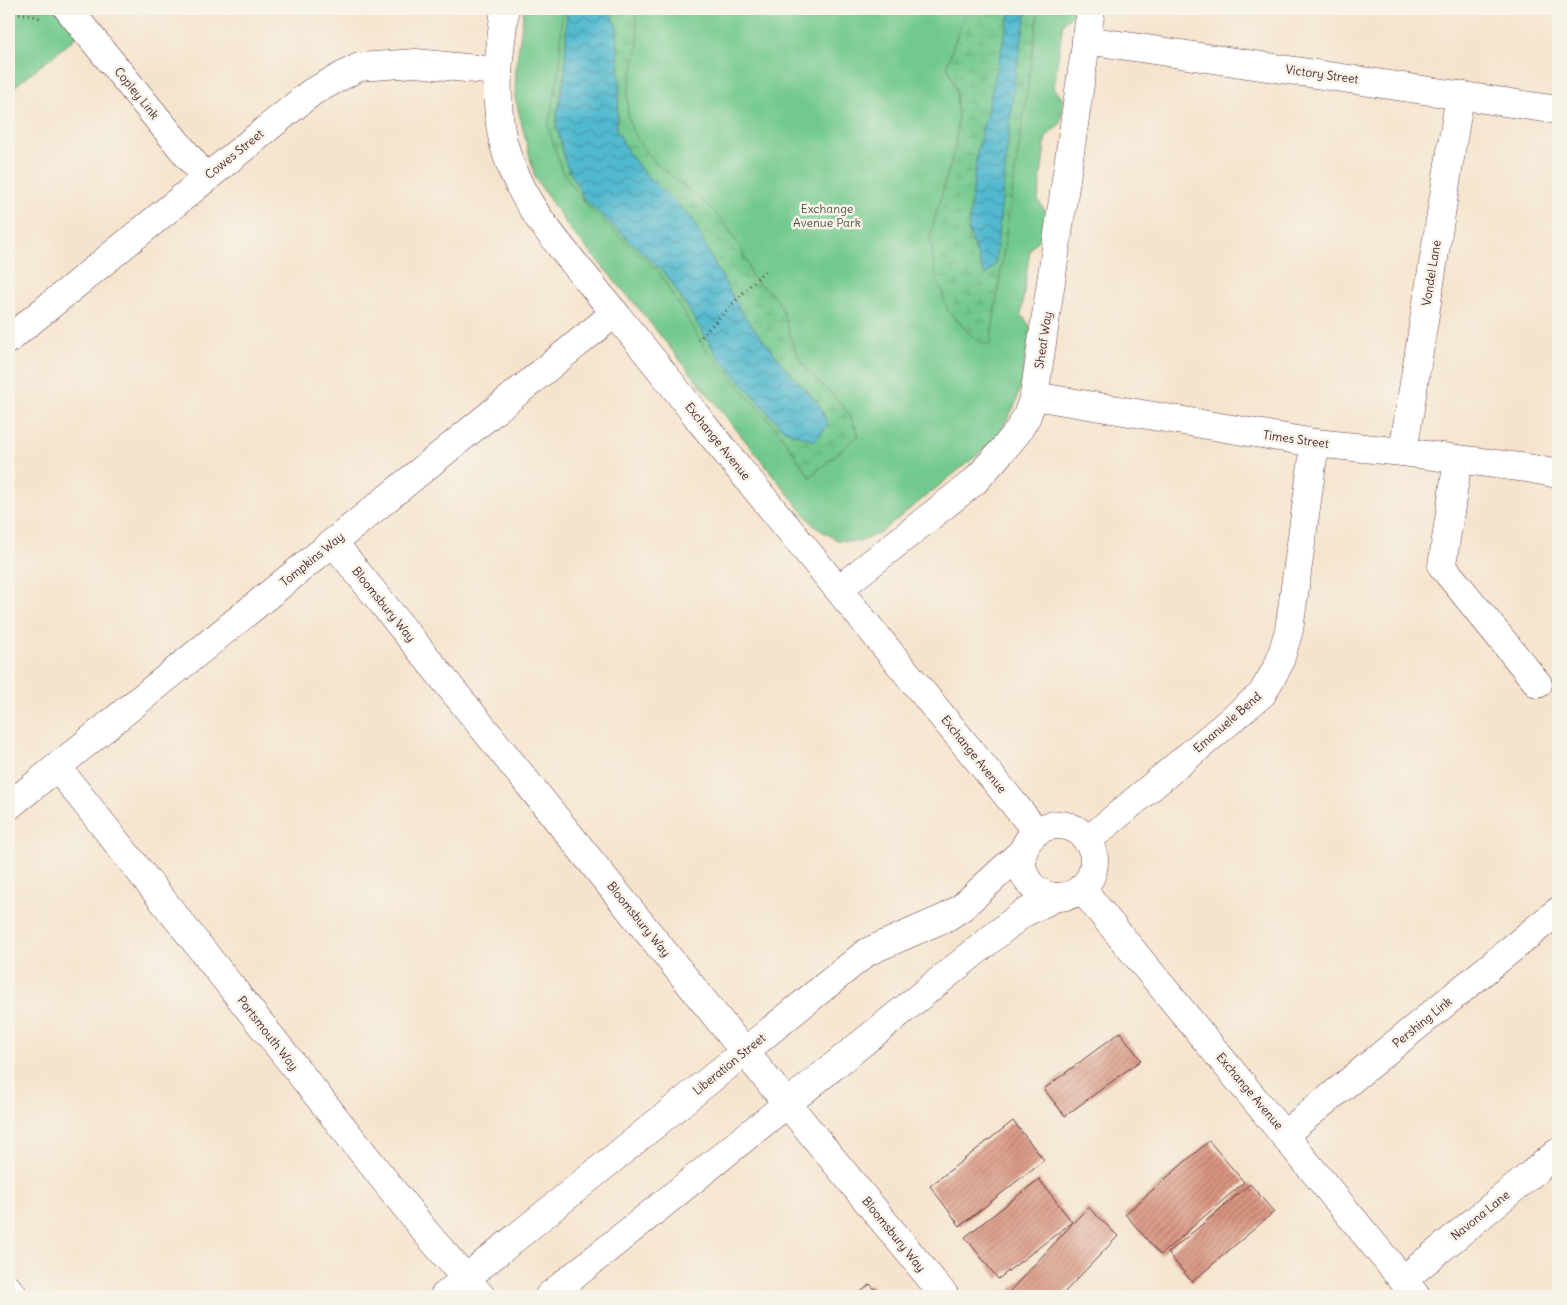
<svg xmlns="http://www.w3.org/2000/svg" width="1567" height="1305" font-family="Delius,sans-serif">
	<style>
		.green { fill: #72c98d; stroke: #5e745c }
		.wetland { fill: url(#wetland-marsh); stroke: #5e745c }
		.water { fill: url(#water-waves); stroke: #4e6c7d }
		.building { fill: url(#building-hatch) }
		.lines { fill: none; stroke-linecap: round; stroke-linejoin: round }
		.minor-casing { stroke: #643d43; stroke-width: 29 }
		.path { stroke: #643d43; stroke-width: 3; stroke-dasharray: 1 4; stroke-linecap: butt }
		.minor { stroke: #fff; stroke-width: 28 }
		.labels { text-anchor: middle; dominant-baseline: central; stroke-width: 5; stroke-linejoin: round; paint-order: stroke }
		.street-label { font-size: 12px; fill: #4a1f2b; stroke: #f7f3e8 }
		.park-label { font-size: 12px; fill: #565248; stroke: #f7f3e8 }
	</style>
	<defs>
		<pattern id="wetland-marsh" width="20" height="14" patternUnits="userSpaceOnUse" patternTransform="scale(1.25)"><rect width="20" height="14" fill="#72c98d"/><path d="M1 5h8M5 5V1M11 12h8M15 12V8" fill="none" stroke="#64ac7a"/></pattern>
		<pattern id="water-waves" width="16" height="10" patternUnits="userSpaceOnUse" patternTransform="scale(1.25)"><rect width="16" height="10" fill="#51b9cf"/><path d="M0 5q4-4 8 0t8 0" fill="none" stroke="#4596a8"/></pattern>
		<pattern id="building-hatch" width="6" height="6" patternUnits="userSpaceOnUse" patternTransform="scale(1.25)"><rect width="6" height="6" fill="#d99581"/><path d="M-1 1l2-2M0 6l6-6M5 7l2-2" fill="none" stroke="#b2796a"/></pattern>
	</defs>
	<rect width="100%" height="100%" fill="#f7f3e8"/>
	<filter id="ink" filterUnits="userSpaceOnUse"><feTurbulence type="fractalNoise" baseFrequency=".02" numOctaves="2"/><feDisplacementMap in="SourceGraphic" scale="10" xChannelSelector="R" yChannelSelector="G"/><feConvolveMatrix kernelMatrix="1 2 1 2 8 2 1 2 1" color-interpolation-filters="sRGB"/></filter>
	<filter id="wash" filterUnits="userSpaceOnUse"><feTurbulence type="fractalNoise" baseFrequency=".0096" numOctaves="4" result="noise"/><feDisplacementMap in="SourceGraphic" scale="20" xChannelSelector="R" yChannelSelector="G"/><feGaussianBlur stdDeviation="1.12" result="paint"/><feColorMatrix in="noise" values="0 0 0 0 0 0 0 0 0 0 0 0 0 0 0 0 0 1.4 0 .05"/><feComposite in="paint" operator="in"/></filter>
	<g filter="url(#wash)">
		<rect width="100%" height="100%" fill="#f5e4cd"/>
		<!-- green -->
		<g class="green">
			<path d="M 9,9 L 57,9 L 79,35 L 9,91 Z"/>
			<path d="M 524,9 L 1077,9 L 1076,12 L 1063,23 L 1054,87 L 1064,101 L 1060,124 L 1046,137 L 1038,200 L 1047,214 L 1044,235 L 1030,249 L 1021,314 L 1031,327 L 1022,380 L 1015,405 L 1000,433 L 981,452 L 880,533 L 859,542 L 837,540 L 815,527 L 634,303 L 569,228 L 535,178 L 515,97 L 516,67 Z"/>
		</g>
		<!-- wetland -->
		<g class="wetland">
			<path d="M 562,9 L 633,9 C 651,56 614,88 633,131 C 651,171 694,187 721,219 C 732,232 741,248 748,264 C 749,267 749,272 751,275 C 757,286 772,291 778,301 C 787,317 788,336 796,351 C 807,375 829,389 845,409 C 851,416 855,427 859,435 L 810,477 L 780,433 L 704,347 L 659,272 L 588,207 L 562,172 L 548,126 L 560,67 Z"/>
			<path d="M 966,9 L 1039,9 L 990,345 L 980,342 L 970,334 L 948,311 L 935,273 L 930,236 L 955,147 L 958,117 L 956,90 L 947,65 Z"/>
		</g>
		<!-- water -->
		<g class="water">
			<path d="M 567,9 L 610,9 L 617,29 L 620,82 L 616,129 L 629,153 L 644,173 L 692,218 L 713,261 L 742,313 L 788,371 L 819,404 L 828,425 L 815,441 L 784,430 L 717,355 L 667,275 L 584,199 L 566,164 L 556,123 L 565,72 Z"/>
			<path d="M 1011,9 L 1027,9 L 1014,84 L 995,264 L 985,276 L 968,230 L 977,153 Z"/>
		</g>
		<g id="blocks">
			<!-- building -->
			<g class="building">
				<path d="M 1120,1032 L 1141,1060 L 1065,1116 L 1044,1089 Z"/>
				<path d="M 1013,1121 L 1044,1160 L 960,1226 L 930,1186 Z"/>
				<path d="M 1209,1141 L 1244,1182 L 1160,1255 L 1125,1214 Z"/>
				<path d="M 1039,1179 L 1072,1222 L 998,1279 L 965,1237 Z"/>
				<path d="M 1250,1184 L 1274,1212 L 1192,1282 L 1168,1253 Z"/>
				<path d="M 1088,1207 L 1118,1236 L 1061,1296 L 1012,1296 L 1008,1293 Z"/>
				<path d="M 870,1284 L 881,1296 L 856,1296 Z"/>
			</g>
		</g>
	</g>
	<g filter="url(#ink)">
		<use href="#blocks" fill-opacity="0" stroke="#643d43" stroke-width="1"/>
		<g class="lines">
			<defs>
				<g id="minor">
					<path d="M 68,9 L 205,177"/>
					<path d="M 505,9 C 499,54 493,96 503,141 C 516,198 556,241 592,285 C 629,331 666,375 701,422 L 1037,832"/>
					<path d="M 1086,40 L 1558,110"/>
					<path d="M 9,339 L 312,92 L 359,67 L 416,63 L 496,71"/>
					<path d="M 1034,396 L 1315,443 L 1403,452 L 1527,468 L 1558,474"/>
					<path d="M 1403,452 L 1460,95"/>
					<path d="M 1458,459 L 1442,566 L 1538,684"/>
					<path d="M 333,542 L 744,1051 L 945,1296"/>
					<path d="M 839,589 L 975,481 L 1001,452 L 1017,433 L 1027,416 L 1034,396 L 1038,370 L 1091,9"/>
					<path d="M 57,767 L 428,1235 L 481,1296"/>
					<path d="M 9,806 L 615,313"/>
					<circle cx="1058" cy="861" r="36"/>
					<path d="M 1087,841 L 1262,694 L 1279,664 L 1289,630 L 1315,443"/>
					<path d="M 1081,888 L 1416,1296"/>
					<path d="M 1285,1134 L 1558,911"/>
					<path d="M 1403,1280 L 1558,1152"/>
					<path d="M 9,1290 L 14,1296"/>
					<path d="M 444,1296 L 867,952 L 947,917 L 961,908 L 1024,850"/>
					<path d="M 549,1296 L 1022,914 L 1056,897"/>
				</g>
			</defs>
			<!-- minor casing -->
			<use href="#minor" class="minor-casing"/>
			<!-- path -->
			<g class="path">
				<path d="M 9,13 L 27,14 L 40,18"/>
				<path d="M 698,340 L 765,270"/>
			</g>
			<!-- minor -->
			<use href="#minor" class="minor"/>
		</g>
	</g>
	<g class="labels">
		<!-- street labels -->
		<g class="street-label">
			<text transform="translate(1322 74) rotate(8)">Victory Street</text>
			<text transform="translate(137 93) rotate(51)">Copley Link</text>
			<text transform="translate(234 154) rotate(-39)">Cowes Street</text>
			<text transform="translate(1431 273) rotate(-81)">Vondel Lane</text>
			<text transform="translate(1043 340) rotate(-81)">Sheaf Way</text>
			<text transform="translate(1296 439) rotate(8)">Times Street</text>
			<text transform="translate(718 441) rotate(51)">Exchange Avenue</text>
			<text transform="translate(312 559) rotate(-39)">Tompkins Way</text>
			<text transform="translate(384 604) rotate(51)">Bloomsbury Way</text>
			<text transform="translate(1227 722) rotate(-41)">Emanuele Bend</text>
			<text transform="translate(974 754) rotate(51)">Exchange Avenue</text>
			<text transform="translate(639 919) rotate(51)">Bloomsbury Way</text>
			<text transform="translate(1422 1022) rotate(-39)">Pershing Link</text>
			<text transform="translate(268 1033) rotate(52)">Portsmouth Way</text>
			<text transform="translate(729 1064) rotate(-39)">Liberation Street</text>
			<text transform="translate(1250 1091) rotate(50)">Exchange Avenue</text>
			<text transform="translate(1480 1215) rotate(-39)">Navona Lane</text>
			<text transform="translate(894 1234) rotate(51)">Bloomsbury Way</text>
		</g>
		<!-- park labels -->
		<g class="park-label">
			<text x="827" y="208">Exchange<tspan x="827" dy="14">Avenue Park</tspan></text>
		</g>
	</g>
	<!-- margin -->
	<rect width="1567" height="1305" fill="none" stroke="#f7f3e8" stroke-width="30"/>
</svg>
